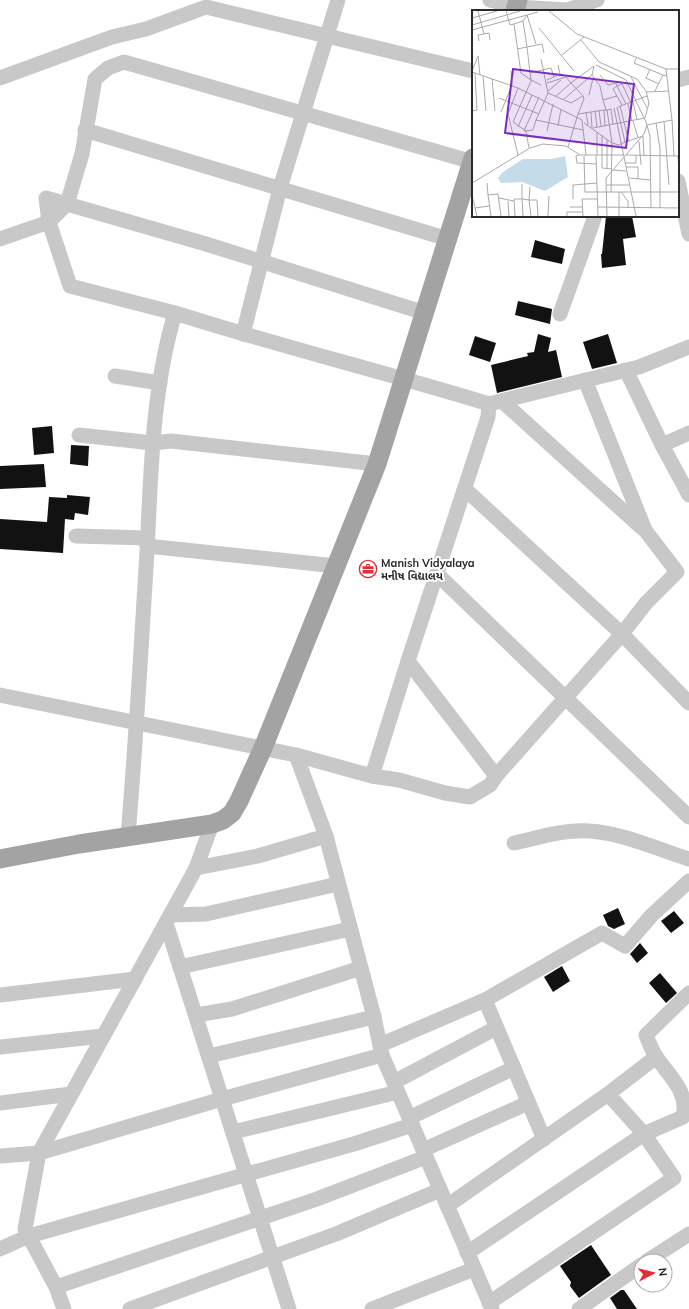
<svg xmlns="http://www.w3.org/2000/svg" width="689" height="1309" font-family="Mulish,'Noto Sans Gujarati',sans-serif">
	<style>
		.building { fill: #121212 }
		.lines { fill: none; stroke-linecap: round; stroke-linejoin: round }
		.minor { stroke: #c8c8c8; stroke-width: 15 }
		.major { stroke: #a3a3a3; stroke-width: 19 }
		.labels { text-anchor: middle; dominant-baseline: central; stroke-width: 4; stroke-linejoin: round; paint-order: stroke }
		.poi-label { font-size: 11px; font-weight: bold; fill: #2b2b2b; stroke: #fff; text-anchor: start }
		.inset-road { fill: none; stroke: #aaa; stroke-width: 1 }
		.view { fill: #7b2cbf; fill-opacity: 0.15; stroke: #7b2cbf; stroke-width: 2 }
		.inset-edge { fill: none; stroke: #2b2b2b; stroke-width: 2 }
	</style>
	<rect width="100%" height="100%" fill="#fff"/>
	<!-- building -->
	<g class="building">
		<path d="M 606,216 L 632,216 L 636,237 L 623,239 L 626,265 L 602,268 L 601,254 L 602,254 Z"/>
		<path d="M 535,240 L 565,249 L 562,264 L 531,257 Z"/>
		<path d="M 518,301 L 552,309 L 550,324 L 515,315 Z"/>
		<path d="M 538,334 L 551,338 L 548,352 L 556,350 L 562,377 L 497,393 L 491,365 L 528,356 L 527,353 L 534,352 Z"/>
		<path d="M 608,334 L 617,363 L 592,369 L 583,342 Z"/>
		<path d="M 475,336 L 496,343 L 490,362 L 469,355 Z"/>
		<path d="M 52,426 L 54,453 L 34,455 L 32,428 Z"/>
		<path d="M 71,445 L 89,446 L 88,466 L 70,464 Z"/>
		<path d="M 44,464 L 46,487 L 0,489 L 0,466 Z"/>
		<path d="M 67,495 L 90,497 L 88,515 L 75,513 L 74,520 L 65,519 L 63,553 L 0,549 L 0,519 L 47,522 L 49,497 L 67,498 Z"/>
		<path d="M 618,908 L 625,924 L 614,929 L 608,926 L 603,915 Z"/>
		<path d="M 674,911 L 684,923 L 671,933 L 661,921 Z"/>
		<path d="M 640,943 L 648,953 L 637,963 L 630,954 Z"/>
		<path d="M 562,966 L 570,981 L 553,992 L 544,977 Z"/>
		<path d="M 660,973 L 677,993 L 666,1003 L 649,983 Z"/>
		<path d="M 591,1245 L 611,1275 L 579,1298 L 570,1286 L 571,1282 L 560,1266 Z"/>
		<path d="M 621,1290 L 624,1290 L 637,1309 L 617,1309 L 610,1298 Z"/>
	</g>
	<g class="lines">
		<!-- minor -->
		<g class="minor">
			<path d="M 490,0 L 517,7 L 567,10 L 597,0"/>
			<path d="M 0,78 L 112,37 L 146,29 L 206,7 L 473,71"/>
			<path d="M 678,80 L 689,77"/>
			<path d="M 85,130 L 448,239"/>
			<path d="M 678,181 L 689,234"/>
			<path d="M 0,239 L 49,222 L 46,198 L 206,244 L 425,313"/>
			<path d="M 175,313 L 70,286 L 49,222 L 67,204 L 82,154 L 95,79 L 108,68 L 124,62 L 473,162"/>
			<path d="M 560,314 L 595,216"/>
			<path d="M 243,334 L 280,188 L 338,0"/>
			<path d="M 626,370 L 662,445 L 689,495"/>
			<path d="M 115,376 L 160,383"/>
			<path d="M 502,401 L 642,528"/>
			<path d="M 489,404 L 639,367 L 689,347"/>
			<path d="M 79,435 L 153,443 L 171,441 L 377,464"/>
			<path d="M 662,445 L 689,433"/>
			<path d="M 465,489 L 622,634 L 646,603 L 677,572 L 645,530 L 585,380"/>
			<path d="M 76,536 L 147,538"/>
			<path d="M 147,546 L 336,566"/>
			<path d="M 437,574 L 689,817"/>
			<path d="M 0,695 L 296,755 L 326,836 L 374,1017 L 209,1056"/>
			<path d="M 296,755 L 372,776 L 399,780 L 445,793 L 470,797 L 490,785 L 496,776"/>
			<path d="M 372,776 L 408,661"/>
			<path d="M 128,836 C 136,742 141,647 147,552 C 151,472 152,390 175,313 C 279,346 384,372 489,404 L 488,417 L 408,661 L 496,776 L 622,634 L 689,703"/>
			<path d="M 514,843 C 538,838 563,829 589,831 C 624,833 656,849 689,859"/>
			<path d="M 196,868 L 258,856 L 326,836"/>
			<path d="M 171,915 L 206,914 L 338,884"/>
			<path d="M 166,923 L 289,1309"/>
			<path d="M 180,967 L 350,929"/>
			<path d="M 0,995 L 135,979"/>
			<path d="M 485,1000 L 602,933 L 625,946 L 652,915 L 689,881"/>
			<path d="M 196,1015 L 232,1009 L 361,968"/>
			<path d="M 374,1017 L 382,1055 L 222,1099 L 39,1153 L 25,1229 L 56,1287 L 317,1199 L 426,1157"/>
			<path d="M 380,1045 L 485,1000 L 544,1139"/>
			<path d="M 0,1047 L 103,1036"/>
			<path d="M 394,1082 L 496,1028"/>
			<path d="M 398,1092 L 492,1309"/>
			<path d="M 608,1094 L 656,1057"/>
			<path d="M 0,1103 L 71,1094"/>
			<path d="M 409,1118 L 514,1068"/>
			<path d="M 233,1132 L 398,1092 L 382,1055"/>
			<path d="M 423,1150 L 528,1103"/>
			<path d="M 0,1156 L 39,1153 L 196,868 L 212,824"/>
			<path d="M 447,1206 L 608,1094 L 644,1134 L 683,1117 C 689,1092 670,1077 657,1058 C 652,1051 649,1043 646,1035 L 689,993"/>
			<path d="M 0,1249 L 29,1236 L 357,1143 L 412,1125"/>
			<path d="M 467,1253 L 644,1134 L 674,1178 L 489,1303"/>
			<path d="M 647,1261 L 689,1234"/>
			<path d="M 56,1287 L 64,1309"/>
			<path d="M 130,1309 L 336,1234 L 440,1190"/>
			<path d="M 372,1309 L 474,1269"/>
			<path d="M 579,1309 L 641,1265"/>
		</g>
		<!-- major -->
		<g class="major">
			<path d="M 515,11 L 518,0"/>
			<path d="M 0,859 L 79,844 L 212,824 L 223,820 L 232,813 L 239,801 L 263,748 L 377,464 L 473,158"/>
		</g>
	</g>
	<!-- icons -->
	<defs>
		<symbol id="office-ring" viewBox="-11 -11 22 22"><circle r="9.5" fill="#fff" stroke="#e42b36" stroke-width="1.5"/><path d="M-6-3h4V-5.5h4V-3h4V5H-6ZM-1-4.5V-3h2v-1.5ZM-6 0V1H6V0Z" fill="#e42b36"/></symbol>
	</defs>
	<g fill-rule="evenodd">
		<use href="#office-ring" x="358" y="559" width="20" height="20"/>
	</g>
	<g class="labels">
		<!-- poi labels -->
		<g class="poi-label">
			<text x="381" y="563">Manish Vidyalaya<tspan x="381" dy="13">મનીષ વિદ્યાલય</tspan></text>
		</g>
	</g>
	<!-- overview -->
	<g transform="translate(472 10)">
		<rect width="207" height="207" fill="#fff"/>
		<path d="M 93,146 L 96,167 L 73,181 L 50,172 L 29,173 L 26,168 L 31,162 L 51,149 L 79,149 Z" fill="#c4dbea"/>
		<path class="inset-road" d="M 6,1 L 12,24 L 17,23 L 18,30M 34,1 L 38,15 L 42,14M 77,1 L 105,24 L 194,59M 0,8 L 25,1M 51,11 L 55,5 L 64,34M 0,15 L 48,1M 67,18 L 102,61M 0,20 L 66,2M 109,30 L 127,52M 7,31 L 6,25 L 12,24M 45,39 L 70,34 L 72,43M 90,45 L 112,27M 165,47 L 162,53 L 191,65M 69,49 L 76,83M 124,55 L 154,70 L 174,112 L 178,126 L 179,198M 122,56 L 120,65 L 128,76 L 131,90M 178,59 L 174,68 L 187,74M 0,61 L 6,46 L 8,65M 0,62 L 46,78 L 110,110 L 114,145 L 151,145M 58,63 L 79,58 L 82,67M 128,65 L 136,75 L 144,73 L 145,76 L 141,79 L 150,95M 11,66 L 14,101M 159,67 L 175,98M 20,69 L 23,101M 75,70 L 88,64 L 86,55M 75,73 L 94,67 L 99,73 L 84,86M 46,78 L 36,104 L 46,145M 76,81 L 89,70M 183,81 L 191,65 L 195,66M 174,82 L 197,81M 117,85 L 121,68M 27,88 L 67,104M 92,89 L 120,65M 161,92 L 165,110M 154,94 L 145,76 L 150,74 L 159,93M 156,94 L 160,111M 148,96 L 157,132M 146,97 L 175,86M 142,98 L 164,206M 132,100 L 135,100 L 140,133 L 147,135 L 153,132 L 145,97M 134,100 L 131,90 L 145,86M 135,100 L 139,99 L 141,114M 0,101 L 5,100 L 3,63M 123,101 L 125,117M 127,101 L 129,116M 29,102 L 40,75 L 39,61M 114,102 L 116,115M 119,102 L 120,118M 106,104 L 112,89 L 111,86M 64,110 L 61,120 L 54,121 L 41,112 L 59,71 L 59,70 L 58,63 L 55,37 L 51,11 L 42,14 L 49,63 L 59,70 L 69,75M 200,110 L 202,146M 161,111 L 166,128M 192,111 L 197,175M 112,113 L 140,133 L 139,182M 184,113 L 188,139 L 188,198M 86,116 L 89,99M 46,117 L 60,85M 121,118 L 173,108 L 177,93 L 174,81 L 165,69 L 127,52M 111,120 L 64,110 L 76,83 L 99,93 L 111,86 L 99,73 L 122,56M 75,121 L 81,94M 130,125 L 130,158 L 140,159M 167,131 L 169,155M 153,132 L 171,126 L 172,146M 96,137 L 106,104 L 132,100 L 133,116M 57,138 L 54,121 L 52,121 L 67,87M 125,144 L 125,122M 107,145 L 104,146 L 105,153 L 124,154M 124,145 L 126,206M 154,145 L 207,146M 112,146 L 113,182 L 207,182M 206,146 L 207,162M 153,153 L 164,153 L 164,145M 154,157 L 166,157 L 166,169M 135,158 L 135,129M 141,160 L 154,161M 157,168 L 179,170M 0,173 L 58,138 L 71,134 L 94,136 L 108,145 L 114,145M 15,173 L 16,185M 50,174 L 50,189 L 57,190 L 59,206M 135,175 L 157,175M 58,177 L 57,190 L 65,190 L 66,206M 147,182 L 147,206M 149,182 L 156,191 L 156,198M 0,185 L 5,206M 27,188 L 42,191M 101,189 L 101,175 L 125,173M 36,191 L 37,206M 98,197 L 111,197M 126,197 L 207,198M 3,198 L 17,196M 19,206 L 16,185 L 26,184 L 29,206M 43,206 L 42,189 L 50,189 L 51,206M 76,206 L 77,186M 95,206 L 95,202 L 111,202M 111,206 L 110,189 L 126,189M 135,206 L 134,168 L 172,124 L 175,115 L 200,110 L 194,59 L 207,59"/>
		<path class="view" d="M 41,59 L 162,74 L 154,138 L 33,123 Z"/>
		<rect width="207" height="207" class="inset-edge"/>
	</g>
	<!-- north arrow -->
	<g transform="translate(653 1273) rotate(83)"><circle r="19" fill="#ffffff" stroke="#aaaaaa"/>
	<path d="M0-3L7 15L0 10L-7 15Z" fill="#e42b36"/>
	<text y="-6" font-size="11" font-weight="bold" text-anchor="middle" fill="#2b2b2b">N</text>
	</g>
</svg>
